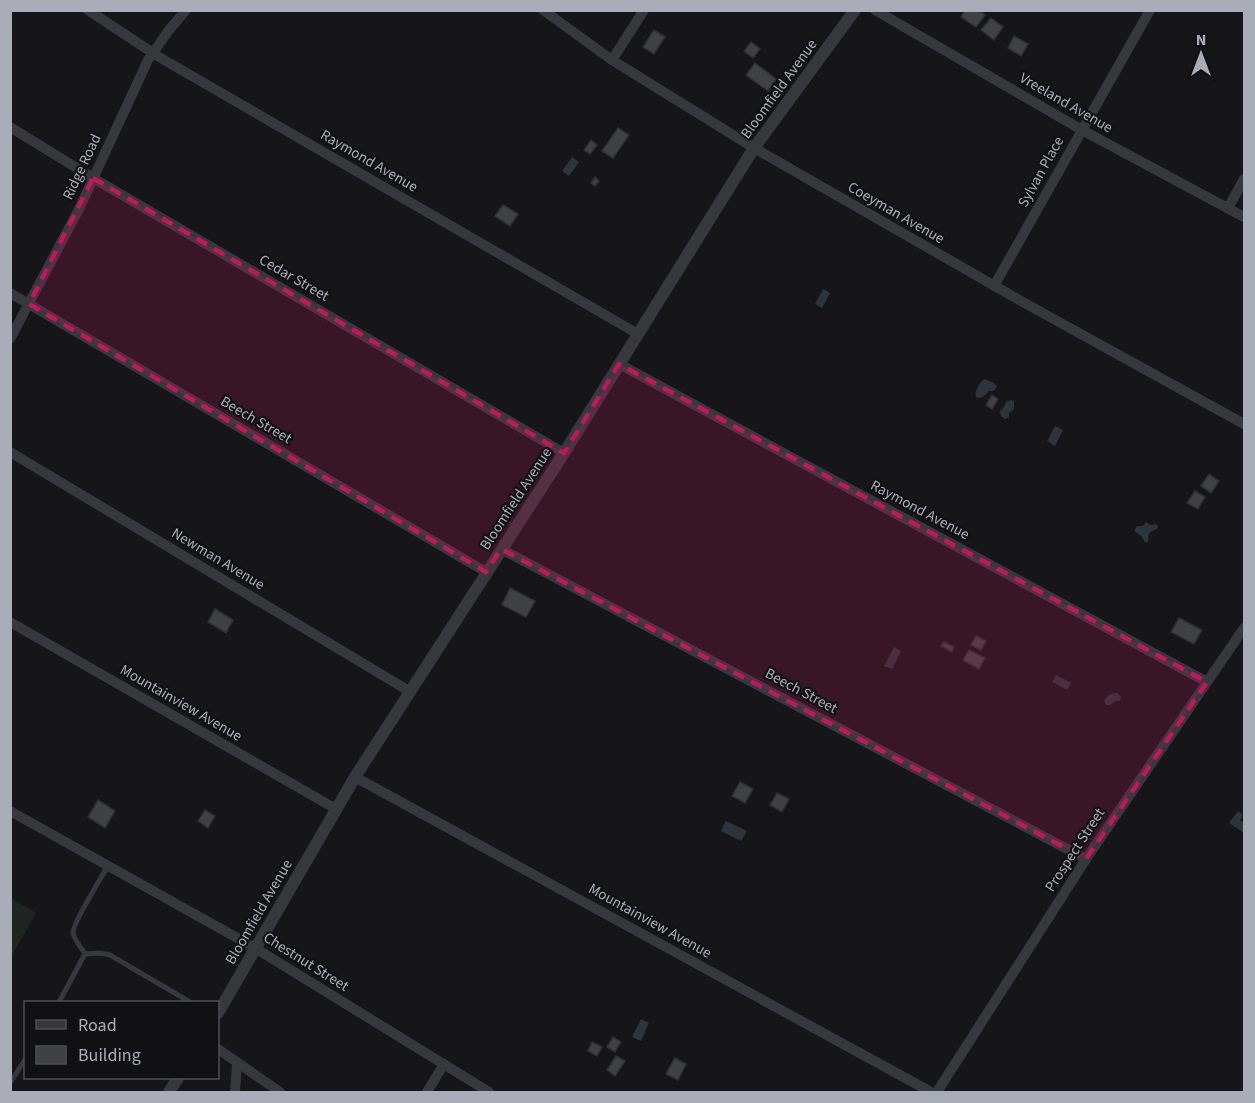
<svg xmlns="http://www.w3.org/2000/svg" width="1255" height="1103" font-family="'Source Sans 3',sans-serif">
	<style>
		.green { fill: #1e261f }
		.water { fill: #2c353c }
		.building { fill: #404145; stroke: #303034; stroke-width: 1.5 }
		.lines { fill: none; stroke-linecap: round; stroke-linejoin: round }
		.service { stroke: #37383d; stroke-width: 5 }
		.minor { stroke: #37383d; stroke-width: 10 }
		.tertiary { stroke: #37383d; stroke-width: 12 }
		.marked { fill: #c2185b; fill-opacity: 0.2; stroke: #c2185b; stroke-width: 4.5; stroke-dasharray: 12 8; stroke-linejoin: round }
		.labels { text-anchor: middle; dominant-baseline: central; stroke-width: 4.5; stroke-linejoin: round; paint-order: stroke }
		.street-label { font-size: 15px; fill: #a8adb8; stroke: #111113 }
	</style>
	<rect width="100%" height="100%" fill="#161618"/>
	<!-- green -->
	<path class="green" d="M 11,898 L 36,913 L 11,957 Z"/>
	<!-- water -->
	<g class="water">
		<path d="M 572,157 L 579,162 L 569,176 L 562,171 Z"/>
		<path d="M 823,289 L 830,293 L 822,308 L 815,304 Z"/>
		<path d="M 985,379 L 994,383 L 997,387 L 993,391 L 989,391 C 985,394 983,400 976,397 C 974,391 980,381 985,379 Z"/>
		<path d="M 1010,400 L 1014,401 L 1014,409 L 1009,413 L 1009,417 L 1005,419 L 1001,416 L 1000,411 L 1004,407 L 1006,402 Z"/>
		<path d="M 1055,426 L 1063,430 L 1055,446 L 1047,441 Z"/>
		<path d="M 1146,522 L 1151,525 L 1157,524 L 1158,528 L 1149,533 L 1148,542 L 1145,542 L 1141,536 L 1134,531 L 1137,526 L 1143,526 Z"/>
		<path d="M 894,647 L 901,651 L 892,669 L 884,666 Z"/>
		<path d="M 1056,675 L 1071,683 L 1067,690 L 1052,682 Z"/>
		<path d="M 1117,693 L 1121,697 L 1120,701 L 1116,701 L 1110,705 L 1106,705 L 1104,700 C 1108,695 1111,693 1117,693 Z"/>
		<path d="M 1238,811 L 1243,815 L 1240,820 L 1244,823 L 1244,833 L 1229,823 Z"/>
		<path d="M 726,821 L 747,831 L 741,841 L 721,831 Z"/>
		<path d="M 641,1019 L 649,1023 L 641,1041 L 632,1037 Z"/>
	</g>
	<!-- building -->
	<g class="building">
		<path d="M 965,10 L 978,10 L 985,15 L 976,27 L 961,17 Z"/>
		<path d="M 991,18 L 1003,27 L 994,40 L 981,30 Z"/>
		<path d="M 654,30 L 665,37 L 654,54 L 643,47 Z"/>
		<path d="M 1014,36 L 1028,44 L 1021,56 L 1008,48 Z"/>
		<path d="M 751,42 L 760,49 L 753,58 L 744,51 Z"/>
		<path d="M 755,63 L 776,79 L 768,91 L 746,75 Z"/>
		<path d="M 618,128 L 629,135 L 613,158 L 602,151 Z"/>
		<path d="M 591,140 L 597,145 L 590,154 L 584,150 Z"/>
		<path d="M 595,177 L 599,181 L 595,186 L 591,183 Z"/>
		<path d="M 503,205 L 518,214 L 510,226 L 495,216 Z"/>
		<path d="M 992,395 L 998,399 L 992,409 L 986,405 Z"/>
		<path d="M 1209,474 L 1219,481 L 1211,493 L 1201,486 Z"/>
		<path d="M 1195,491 L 1205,497 L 1198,509 L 1187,503 Z"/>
		<path d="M 510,588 L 535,601 L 526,617 L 502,605 Z"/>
		<path d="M 215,609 L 233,620 L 226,633 L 208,622 Z"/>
		<path d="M 1179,618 L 1202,630 L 1194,644 L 1171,632 Z"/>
		<path d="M 976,636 L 986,641 L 981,650 L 971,645 Z"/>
		<path d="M 944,642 L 954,647 L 952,652 L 941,646 Z"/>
		<path d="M 969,650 L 985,658 L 979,669 L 963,660 Z"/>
		<path d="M 740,782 L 753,789 L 745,803 L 732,796 Z"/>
		<path d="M 777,793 L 789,799 L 782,812 L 770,805 Z"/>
		<path d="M 98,800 L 115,811 L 105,828 L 88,817 Z"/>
		<path d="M 205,810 L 215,816 L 208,828 L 198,821 Z"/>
		<path d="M 613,1037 L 621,1042 L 615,1052 L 607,1047 Z"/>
		<path d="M 592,1042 L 602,1047 L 597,1056 L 588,1051 Z"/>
		<path d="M 616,1056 L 625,1061 L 615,1076 L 607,1070 Z"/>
		<path d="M 675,1058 L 686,1064 L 678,1080 L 666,1074 Z"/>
	</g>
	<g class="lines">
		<!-- service -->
		<g class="service">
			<path d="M 85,954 L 100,953 L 110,955 L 190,1002"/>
			<path d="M 59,1002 L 85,954 C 82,948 74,940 73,933 C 72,925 102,876 108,866"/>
			<path d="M 10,1083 L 26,1058"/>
		</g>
		<!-- minor -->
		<g class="minor">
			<path d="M 88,10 L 159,57 L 638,334"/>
			<path d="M 543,10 L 612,60 L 754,148 L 1021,301 L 1244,424"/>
			<path d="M 875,10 L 1082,130 L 1244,217"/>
			<path d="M 612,60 L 644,10"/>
			<path d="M 10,127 L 93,178 L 564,453"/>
			<path d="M 1228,208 L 1244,179"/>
			<path d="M 994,286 L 1150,10"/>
			<path d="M 10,293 L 486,572"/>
			<path d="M 10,339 L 80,207 L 148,60 L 169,30 L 186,10"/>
			<path d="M 619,364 L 1207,682"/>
			<path d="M 10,452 L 409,691"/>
			<path d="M 501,549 L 1086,859"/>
			<path d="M 10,622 L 336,809"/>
			<path d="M 355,777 L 931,1092"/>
			<path d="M 10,811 L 255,948 L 489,1092"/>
			<path d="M 218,1049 L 280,1092"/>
			<path d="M 235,1092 L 237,1063"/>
			<path d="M 427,1092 L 444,1064"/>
			<path d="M 937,1092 L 1086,859 L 1244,628"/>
		</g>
		<!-- tertiary -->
		<g class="tertiary">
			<path d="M 218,1013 L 355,777 L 564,453 L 754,148 L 855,10"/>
			<path d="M 169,1092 L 178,1078"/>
		</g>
	</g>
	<!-- marked area -->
	<path class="marked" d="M 93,178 L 564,453 L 619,364 L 1207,682 L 1086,859 L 501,549 L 486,572 L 29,304 Z"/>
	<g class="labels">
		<!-- street labels -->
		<g class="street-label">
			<text transform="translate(779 89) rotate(-54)">Bloomfield Avenue</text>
			<text transform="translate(1066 103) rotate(30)">Vreeland Avenue</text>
			<text transform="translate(369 161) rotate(30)">Raymond Avenue</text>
			<text transform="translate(82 167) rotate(-65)">Ridge Road</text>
			<text transform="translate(1041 172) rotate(-61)">Sylvan Place</text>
			<text transform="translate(896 213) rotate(30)">Coeyman Avenue</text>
			<text transform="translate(294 278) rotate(30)">Cedar Street</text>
			<text transform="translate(256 420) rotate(30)">Beech Street</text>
			<text transform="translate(516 499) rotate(-57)">Bloomfield Avenue</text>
			<text transform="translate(920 510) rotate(28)">Raymond Avenue</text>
			<text transform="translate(218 559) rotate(31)">Newman Avenue</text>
			<text transform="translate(801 691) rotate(28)">Beech Street</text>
			<text transform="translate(181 703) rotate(30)">Mountainview Avenue</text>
			<text transform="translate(1075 850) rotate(-57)">Prospect Street</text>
			<text transform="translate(259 912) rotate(-60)">Bloomfield Avenue</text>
			<text transform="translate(650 921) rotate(29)">Mountainview Avenue</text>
			<text transform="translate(306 962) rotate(32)">Chestnut Street</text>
		</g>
	</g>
	<!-- border -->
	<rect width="1255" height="1103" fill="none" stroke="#a8adb8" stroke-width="24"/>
	<!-- legend -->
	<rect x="24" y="1001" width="195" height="78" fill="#111113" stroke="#4d4f55" stroke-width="1.5"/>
	<rect x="36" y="1020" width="30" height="9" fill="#37383d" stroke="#4d4f55" stroke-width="1.5"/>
	<text x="78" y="1031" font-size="18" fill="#a8adb8">Road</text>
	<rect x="36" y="1046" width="30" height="18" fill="#404145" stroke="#4d4f55" stroke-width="1.5"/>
	<text x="78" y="1061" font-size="18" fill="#a8adb8">Building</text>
	<!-- north arrow -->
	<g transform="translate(1201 54)" stroke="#111113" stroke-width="4.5" paint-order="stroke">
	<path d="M0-4.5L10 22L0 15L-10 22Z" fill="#a8adb8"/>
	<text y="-9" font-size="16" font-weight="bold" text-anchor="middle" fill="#a8adb8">N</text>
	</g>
</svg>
